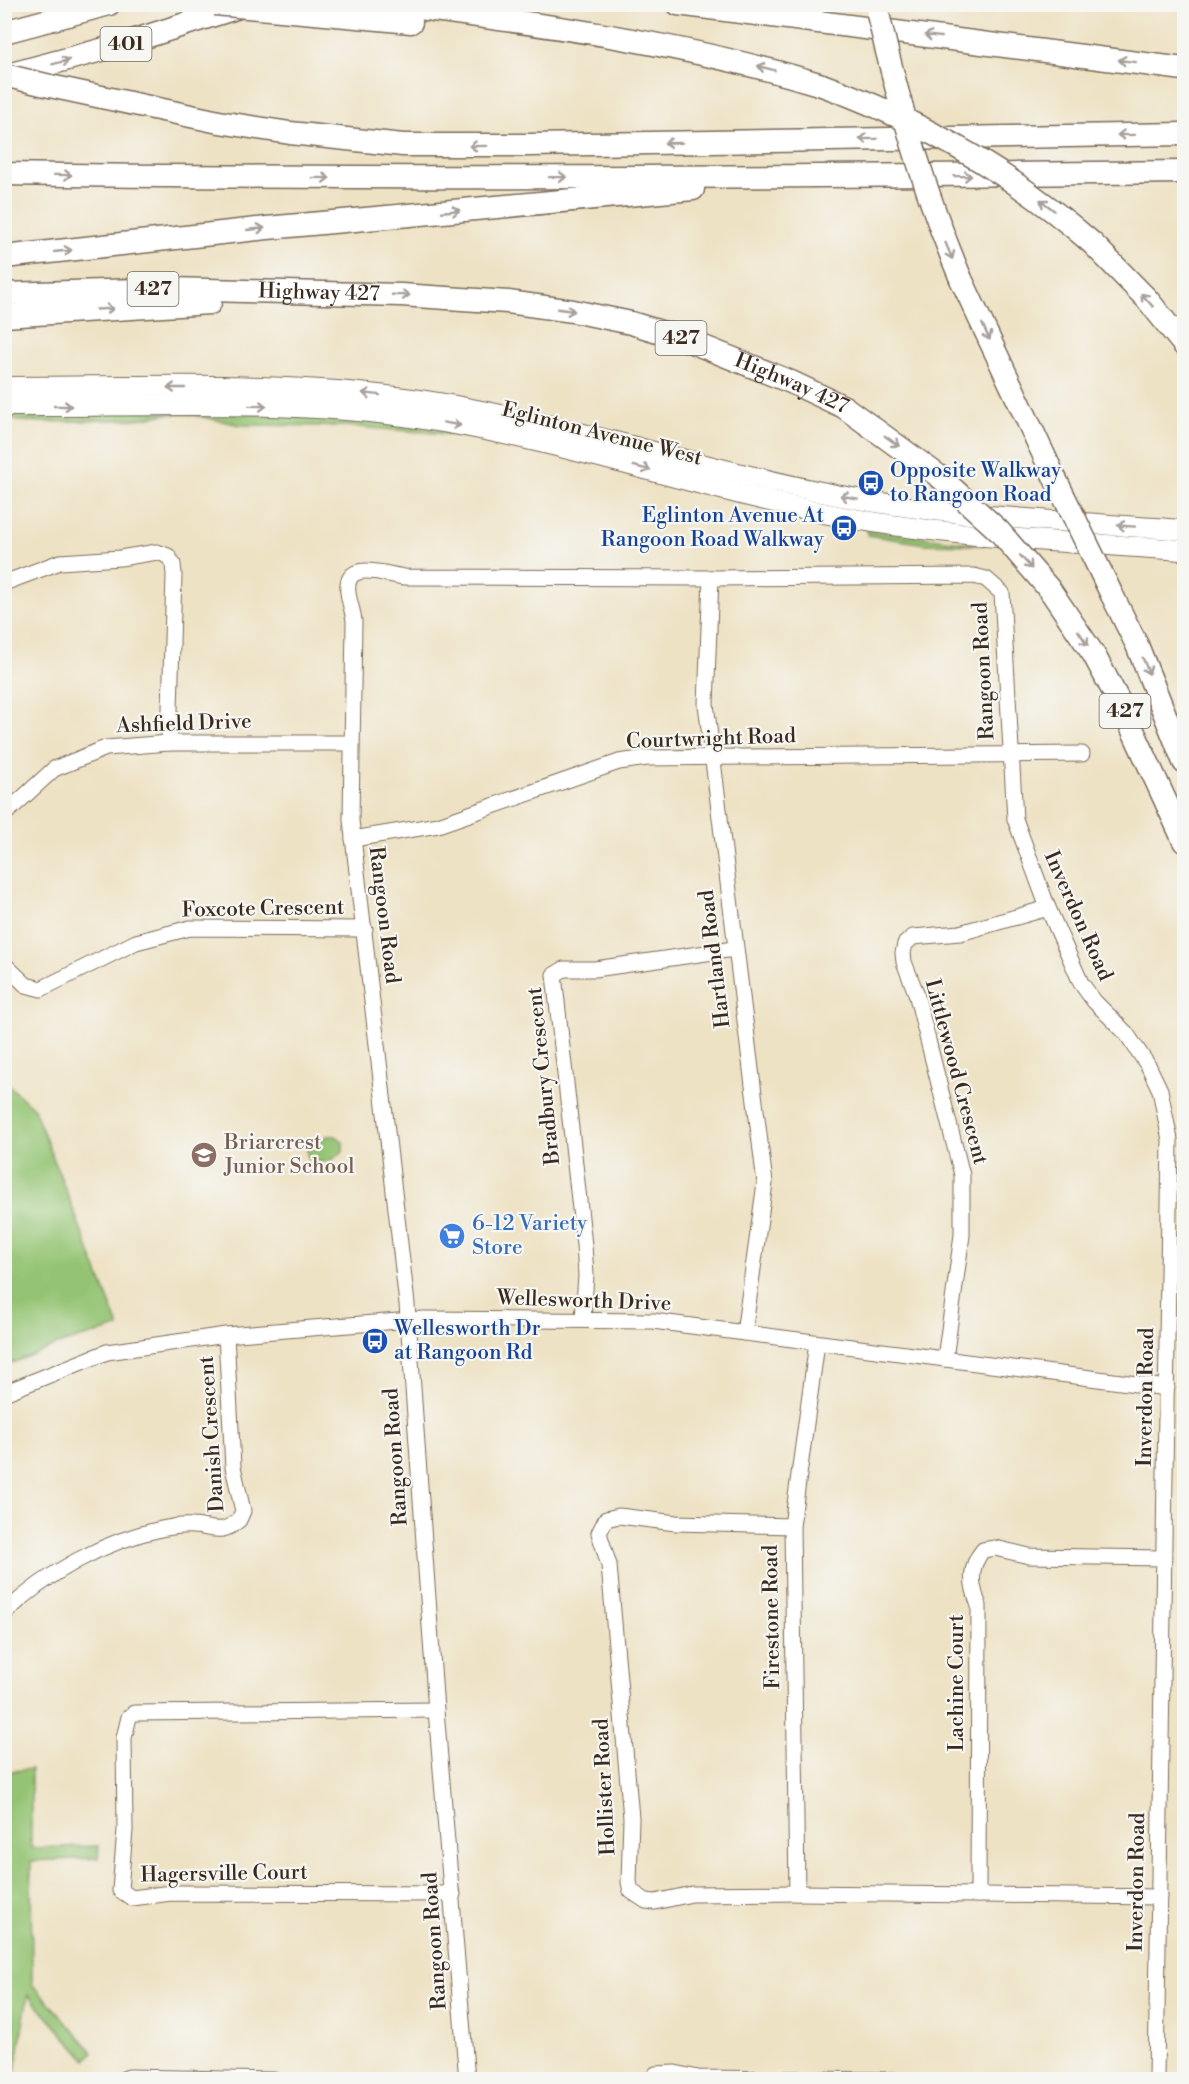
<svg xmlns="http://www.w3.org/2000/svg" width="1189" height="2084" font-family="'Libre Bodoni',serif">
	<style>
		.green { fill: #94c473; stroke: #687748; stroke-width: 1.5 }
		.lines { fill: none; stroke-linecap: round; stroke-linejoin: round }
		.minor-casing { stroke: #7a6a58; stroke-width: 17 }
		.major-casing { stroke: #7a6a58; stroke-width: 22 }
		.highway-casing { stroke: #7a6a58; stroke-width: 25 }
		.minor { stroke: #fff; stroke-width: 15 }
		.major { stroke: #fff; stroke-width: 20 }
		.highway { stroke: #fff; stroke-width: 22 }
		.highway-bridge-casing { stroke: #7a6a58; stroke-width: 25; stroke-linecap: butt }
		.highway-bridge { stroke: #fff; stroke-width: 22 }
		.oneway { stroke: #a79f9a }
		.labels { text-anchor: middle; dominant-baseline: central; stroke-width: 4.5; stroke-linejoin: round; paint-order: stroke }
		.shield { fill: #f6f6f2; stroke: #73675e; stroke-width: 1.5 }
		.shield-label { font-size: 20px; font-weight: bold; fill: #3b2a1e }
		.street-label { font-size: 21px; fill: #3b2a1e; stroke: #f6f6f2 }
		.transit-label { font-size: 21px; fill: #164399; stroke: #f6f6f2; text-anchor: start }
		.education-label { font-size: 21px; fill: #785e54; stroke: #f6f6f2; text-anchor: start }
		.shop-label { font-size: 21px; fill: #366cbe; stroke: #f6f6f2; text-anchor: start }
	</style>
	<rect width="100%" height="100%" fill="#f6f6f2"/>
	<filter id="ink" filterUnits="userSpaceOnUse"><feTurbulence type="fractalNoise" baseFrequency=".0167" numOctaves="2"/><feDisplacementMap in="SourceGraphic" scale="12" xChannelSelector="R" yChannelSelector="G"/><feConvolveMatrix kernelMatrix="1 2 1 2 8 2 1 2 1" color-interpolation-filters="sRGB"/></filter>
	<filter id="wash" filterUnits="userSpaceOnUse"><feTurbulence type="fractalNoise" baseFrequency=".008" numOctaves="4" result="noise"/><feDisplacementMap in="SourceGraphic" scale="24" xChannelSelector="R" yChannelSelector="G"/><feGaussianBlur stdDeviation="1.35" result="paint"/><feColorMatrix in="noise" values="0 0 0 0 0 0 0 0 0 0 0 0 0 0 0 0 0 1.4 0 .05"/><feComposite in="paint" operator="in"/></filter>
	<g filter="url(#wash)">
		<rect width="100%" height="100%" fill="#eee2c4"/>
		<!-- green -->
		<g class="green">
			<path d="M 138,411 L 356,417 L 485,437 L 346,426 L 241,425 L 188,414 L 166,414 L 138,419 L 49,422 L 18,421 L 5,415 Z"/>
			<path d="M 867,530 L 985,545 L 926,544 L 868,535 Z"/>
			<path d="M 5,1082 L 34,1109 L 119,1327 L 57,1345 L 12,1363 L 4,1348 Z"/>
			<path d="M 327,1136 L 336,1136 L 343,1142 L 343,1151 C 330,1163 324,1165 308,1158 L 307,1149 Z"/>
			<path d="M 31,1769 L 31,1848 L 99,1846 L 98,1858 L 31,1861 L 32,1984 L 93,2052 L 86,2060 L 28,1995 L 14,2079 L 5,2079 L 5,1772 Z"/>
		</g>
	</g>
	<g filter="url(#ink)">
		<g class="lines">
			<defs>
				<g id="minor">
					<path d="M 711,578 L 706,704 L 765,1183 L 744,1333"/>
					<path d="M 4,583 L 60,562 L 120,558 L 157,552 L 168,556 L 173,564 L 174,575 L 169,743"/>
					<path d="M 4,815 L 54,769 L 106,748 L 169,743 L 351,743"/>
					<path d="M 353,839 L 438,825 L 619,762 L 647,758 L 1082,754"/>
					<path d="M 4,964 L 26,985 L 41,989 L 136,942 L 190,928 L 365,929"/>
					<path d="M 583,1319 L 586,1275 L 584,1245 L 554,975 L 564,969 L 595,969 L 734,949"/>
					<path d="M 945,1359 L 962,1235 L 962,1175 L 916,993 L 904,962 L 903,953 L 905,944 L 913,937 L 960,933 L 1048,908"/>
					<path d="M 4,1393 L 107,1352 L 226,1335 L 423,1319 L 653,1321 L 1167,1388"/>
					<path d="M 792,1526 L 676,1523 L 619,1516 L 606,1519 L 599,1533 L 609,1565 L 631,1818 L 629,1882 L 631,1891 L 646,1901 L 655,1902 L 692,1894 L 797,1893 L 1159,1897"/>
					<path d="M 4,1614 C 46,1573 104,1541 161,1529 C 171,1527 183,1525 193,1526 C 214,1527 220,1536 239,1520 L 243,1511 L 233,1467 L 226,1335"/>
					<path d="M 436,1710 L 134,1713 L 129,1717 L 124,1738 L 125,1830 L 120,1890 L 132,1898 L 171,1893 L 453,1894"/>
					<path d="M 797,1893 L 792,1526 L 817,1343"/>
					<path d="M 978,1895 L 979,1606 C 971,1585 968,1568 983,1550 L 995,1548 L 1029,1556 L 1163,1558"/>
					<path d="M 121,2080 L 129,2077 L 274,2080"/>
					<path d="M 467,2080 L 436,1710 L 407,1304 L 351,820 L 354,621 C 353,611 349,602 348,592 C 344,558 386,575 405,577 L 711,578 L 974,576 L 986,579 L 1002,593 L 1015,819 L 1048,908 L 1081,983 L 1094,1001 L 1126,1033 L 1149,1067 L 1160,1090 L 1170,1140 L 1156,2080"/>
					<path d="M 652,2080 L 656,2074 L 675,2073 L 698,2078 L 895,2080"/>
				</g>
				<g id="major">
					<path d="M 4,387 C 140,387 278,380 412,399 C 550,419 684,464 821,492 C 940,517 1063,521 1184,530"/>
					<path d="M 4,406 C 142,407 281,398 418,418 C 562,439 701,490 844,517 C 956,538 1071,542 1184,550"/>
				</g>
				<g id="highway">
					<path d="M 388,4 C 534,23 681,42 822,85"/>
					<path d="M 678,4 L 1184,69"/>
					<path d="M 336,15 L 411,22"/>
					<path d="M 4,32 L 109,4"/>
					<path d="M 4,76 L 120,45 L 245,5"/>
					<path d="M 50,86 L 219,122 L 290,133 L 403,145 L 530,145 L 1184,134"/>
					<path d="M 4,174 C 398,180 791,177 1184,172"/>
					<path d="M 1092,243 L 1147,299 L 1184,345"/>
					<path d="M 4,257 L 267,228 L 693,189"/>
					<path d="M 961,279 L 1049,466"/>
					<path id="s1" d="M 4,294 L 172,289 L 401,295 L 508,302 L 573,311 L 631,323 L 684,339 L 791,382 L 844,407 L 940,477"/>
					<path d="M 4,316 L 210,303"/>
					<path d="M 1050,590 L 1094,655 L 1124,711 L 1184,841"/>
					<path d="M 1112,595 L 1137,645 L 1184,762"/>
				</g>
			</defs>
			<!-- minor casing -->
			<use href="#minor" class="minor-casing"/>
			<!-- major casing -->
			<use href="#major" class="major-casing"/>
			<!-- highway casing -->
			<use href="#highway" class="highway-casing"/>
			<!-- minor -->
			<use href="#minor" class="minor"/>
			<!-- major -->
			<use href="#major" class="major"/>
			<!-- highway -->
			<use href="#highway" class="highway"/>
			<defs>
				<g id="highway-bridge">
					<path d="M 215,4 L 336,15"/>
					<path d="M 878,14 C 899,105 924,192 961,279"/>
					<path d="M 4,75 L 50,86"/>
					<path d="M 822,85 C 922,121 1012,173 1092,243"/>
					<path d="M 1049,466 L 1112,595"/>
					<path d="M 940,477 L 998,530 L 1050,590"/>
				</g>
			</defs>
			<!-- highway-bridge casing -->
			<use href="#highway-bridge" class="highway-bridge-casing"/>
			<!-- highway-bridge -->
			<use href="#highway-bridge" class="highway-bridge"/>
		</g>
		<!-- one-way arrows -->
		<defs><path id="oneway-shaft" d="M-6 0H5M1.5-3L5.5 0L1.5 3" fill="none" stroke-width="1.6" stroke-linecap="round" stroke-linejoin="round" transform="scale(1.5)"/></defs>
		<g class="oneway">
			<use href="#oneway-shaft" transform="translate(933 36) rotate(-173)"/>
			<use href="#oneway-shaft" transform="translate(1127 61) rotate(-173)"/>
			<use href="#oneway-shaft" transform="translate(61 62) rotate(-15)"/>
			<use href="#oneway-shaft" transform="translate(766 68) rotate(-165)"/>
			<use href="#oneway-shaft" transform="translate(1126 135) rotate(179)"/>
			<use href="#oneway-shaft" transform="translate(868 139) rotate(179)"/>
			<use href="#oneway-shaft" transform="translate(673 143) rotate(179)"/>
			<use href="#oneway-shaft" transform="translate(478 146) rotate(179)"/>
			<use href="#oneway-shaft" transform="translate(63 175) rotate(1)"/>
			<use href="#oneway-shaft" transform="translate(963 176) rotate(-1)"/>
			<use href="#oneway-shaft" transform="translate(558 177) rotate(-1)"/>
			<use href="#oneway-shaft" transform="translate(321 178) rotate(1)"/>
			<use href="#oneway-shaft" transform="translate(1047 205) rotate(-142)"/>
			<use href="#oneway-shaft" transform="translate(451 211) rotate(-5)"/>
			<use href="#oneway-shaft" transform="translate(256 229) rotate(-6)"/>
			<use href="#oneway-shaft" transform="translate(63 251) rotate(-6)"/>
			<use href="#oneway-shaft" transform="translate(949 251) rotate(67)"/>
			<use href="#oneway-shaft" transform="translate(401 295) rotate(2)"/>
			<use href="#oneway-shaft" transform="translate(1147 300) rotate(-132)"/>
			<use href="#oneway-shaft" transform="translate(105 309) rotate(-3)"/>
			<use href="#oneway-shaft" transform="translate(566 310) rotate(8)"/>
			<use href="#oneway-shaft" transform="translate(986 332) rotate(65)"/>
			<use href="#oneway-shaft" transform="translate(176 388) rotate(180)"/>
			<use href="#oneway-shaft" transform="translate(371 394) rotate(-173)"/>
			<use href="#oneway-shaft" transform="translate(63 406)"/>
			<use href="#oneway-shaft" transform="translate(258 406) rotate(1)"/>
			<use href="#oneway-shaft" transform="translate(452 424) rotate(10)"/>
			<use href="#oneway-shaft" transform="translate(892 441) rotate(36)"/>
			<use href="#oneway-shaft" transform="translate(642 468) rotate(14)"/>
			<use href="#oneway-shaft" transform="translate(849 497) rotate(-170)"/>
			<use href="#oneway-shaft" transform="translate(1126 526) rotate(-176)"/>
			<use href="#oneway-shaft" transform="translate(1026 562) rotate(49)"/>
			<use href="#oneway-shaft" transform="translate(1083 638) rotate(56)"/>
			<use href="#oneway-shaft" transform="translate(1146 666) rotate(68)"/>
		</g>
	</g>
	<!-- icons -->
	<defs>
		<symbol id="bus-disc" viewBox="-11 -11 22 22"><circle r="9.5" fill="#1a4fb4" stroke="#f6f6f2"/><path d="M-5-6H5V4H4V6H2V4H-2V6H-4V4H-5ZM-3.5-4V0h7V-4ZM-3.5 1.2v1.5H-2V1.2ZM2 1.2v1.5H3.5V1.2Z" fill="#fff"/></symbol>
		<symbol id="school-disc" viewBox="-11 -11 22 22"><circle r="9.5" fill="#8d6e63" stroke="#f6f6f2"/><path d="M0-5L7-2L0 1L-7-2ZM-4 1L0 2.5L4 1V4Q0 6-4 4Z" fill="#fff"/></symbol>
		<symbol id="supermarket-disc" viewBox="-11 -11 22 22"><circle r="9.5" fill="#3f7fe0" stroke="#f6f6f2"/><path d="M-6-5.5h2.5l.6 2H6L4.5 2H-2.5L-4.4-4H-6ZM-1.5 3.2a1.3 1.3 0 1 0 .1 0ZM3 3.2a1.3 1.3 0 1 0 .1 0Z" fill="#fff"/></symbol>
	</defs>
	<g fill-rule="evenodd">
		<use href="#bus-disc" x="856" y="468" width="30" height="30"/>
		<use href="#bus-disc" x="829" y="513" width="30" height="30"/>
		<use href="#school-disc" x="189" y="1140" width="30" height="30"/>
		<use href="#supermarket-disc" x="437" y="1221" width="30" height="30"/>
		<use href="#bus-disc" x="360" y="1326" width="30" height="30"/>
	</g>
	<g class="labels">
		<!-- shield labels -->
		<g class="shield">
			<rect x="100.5" y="27" width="51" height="34" rx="4.5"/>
			<rect x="127.5" y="272" width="51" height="34" rx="4.5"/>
			<rect x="655.5" y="321" width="51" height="34" rx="4.5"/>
			<rect x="1099.5" y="694" width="51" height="34" rx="4.5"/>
		</g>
		<g class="shield-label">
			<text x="126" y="44">401</text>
			<text x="153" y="289">427</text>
			<text x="681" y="338">427</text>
			<text x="1125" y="711">427</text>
		</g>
		<!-- street labels -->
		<g class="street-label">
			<text stroke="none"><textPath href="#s1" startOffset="315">Highway 427</textPath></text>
			<text stroke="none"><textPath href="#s1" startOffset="801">Highway 427</textPath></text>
			<text transform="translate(602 434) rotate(14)">Eglinton Avenue West</text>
			<text transform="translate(984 671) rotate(-93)">Rangoon Road</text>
			<text transform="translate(184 724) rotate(-2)">Ashfield Drive</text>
			<text transform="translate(711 739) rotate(-2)">Courtwright Road</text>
			<text transform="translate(263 909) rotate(-1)">Foxcote Crescent</text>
			<text transform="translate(384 915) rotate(83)">Rangoon Road</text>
			<text transform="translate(1078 916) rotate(66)">Inverdon Road</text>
			<text transform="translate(715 959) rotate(-97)">Hartland Road</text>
			<text transform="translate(956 1072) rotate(75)">Littlewood Crescent</text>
			<text transform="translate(544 1076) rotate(-96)">Bradbury Crescent</text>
			<text transform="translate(584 1301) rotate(2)">Wellesworth Drive</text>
			<text transform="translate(1146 1397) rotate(-89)">Inverdon Road</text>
			<text transform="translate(212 1434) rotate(-94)">Danish Crescent</text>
			<text transform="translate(396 1457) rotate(-94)">Rangoon Road</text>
			<text transform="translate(772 1617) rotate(-91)">Firestone Road</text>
			<text transform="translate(957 1683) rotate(-90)">Lachine Court</text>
			<text transform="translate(605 1787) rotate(-93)">Hollister Road</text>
			<text transform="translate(224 1874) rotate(-1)">Hagersville Court</text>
			<text transform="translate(1137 1882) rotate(-89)">Inverdon Road</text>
			<text transform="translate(435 1941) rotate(-94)">Rangoon Road</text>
		</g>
		<!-- transit labels -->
		<g class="transit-label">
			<text x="890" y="471">Opposite Walkway<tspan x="890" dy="24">to Rangoon Road</tspan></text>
			<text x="824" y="516" text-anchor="end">Eglinton Avenue At<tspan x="824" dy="24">Rangoon Road Walkway</tspan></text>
			<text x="394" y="1329">Wellesworth Dr<tspan x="394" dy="24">at Rangoon Rd</tspan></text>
		</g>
		<!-- education labels -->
		<g class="education-label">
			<text x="224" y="1143">Briarcrest<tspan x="224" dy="24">Junior School</tspan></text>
		</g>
		<!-- shop labels -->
		<g class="shop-label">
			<text x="472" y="1224">6-12 Variety<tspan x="472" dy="24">Store</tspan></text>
		</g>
	</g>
	<!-- margin -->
	<rect width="1189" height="2084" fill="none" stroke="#f6f6f2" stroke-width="24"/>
</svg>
